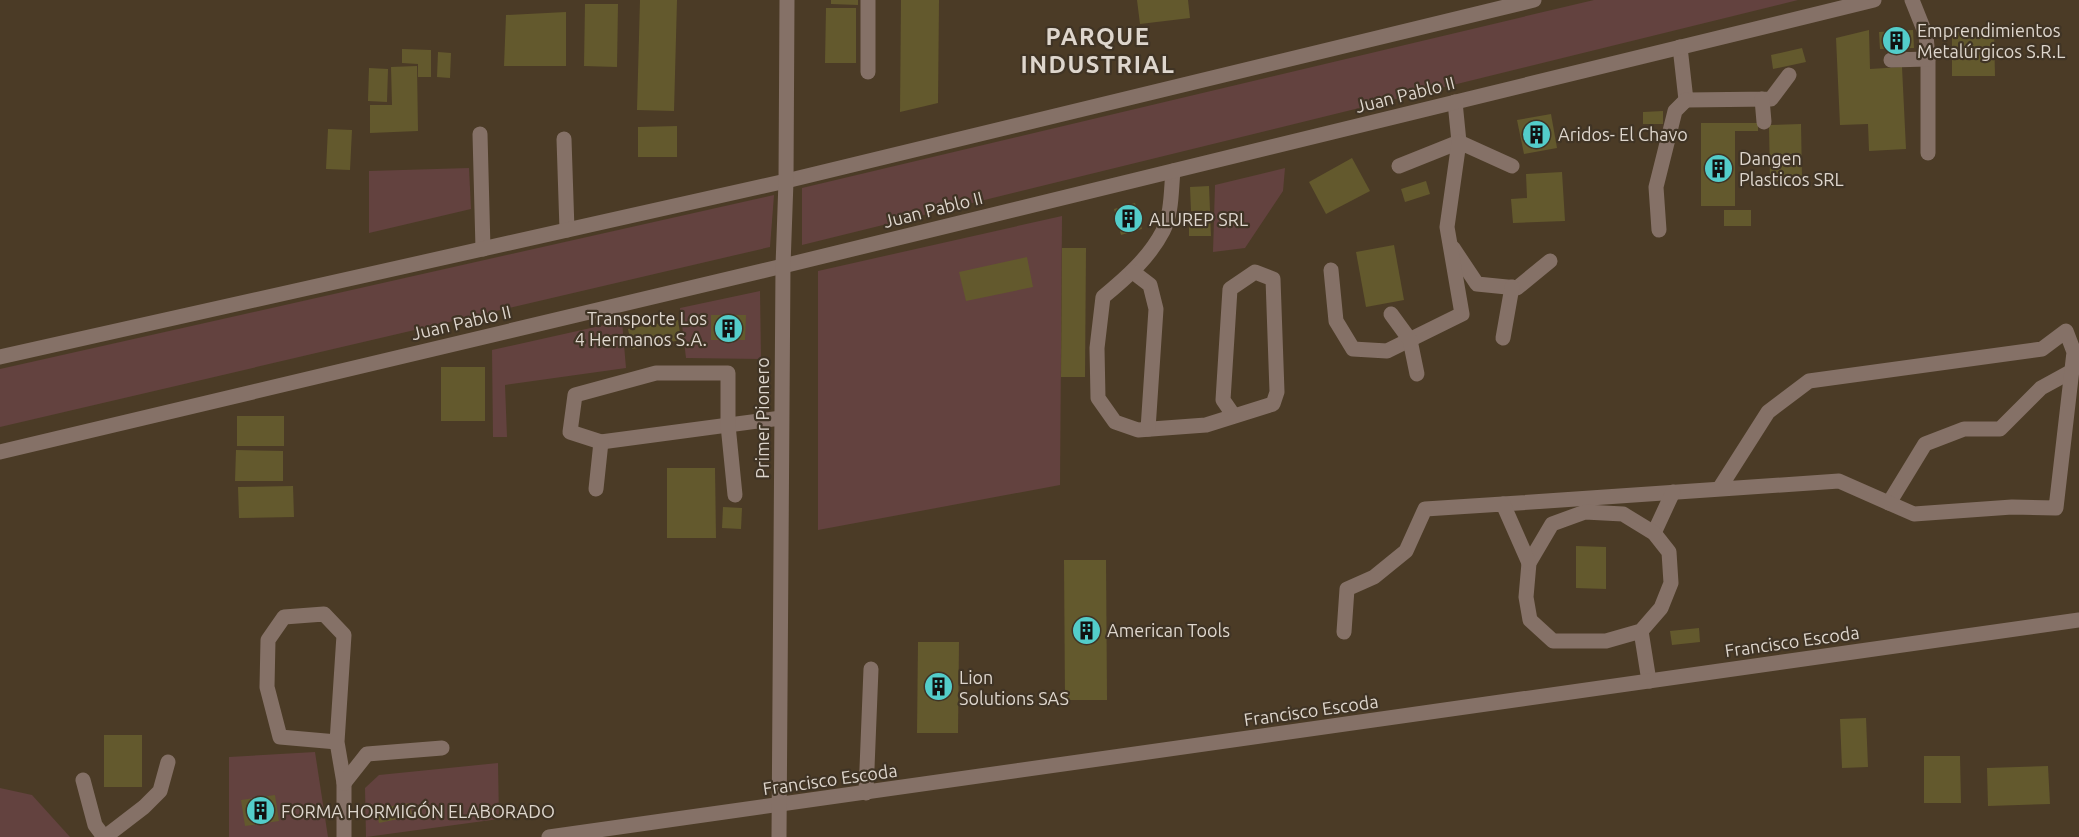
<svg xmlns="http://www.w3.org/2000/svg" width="2079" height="837" font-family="Ubuntu,sans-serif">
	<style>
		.built { fill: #4b3b26 }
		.green { fill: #63423f }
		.building { fill: #63592d }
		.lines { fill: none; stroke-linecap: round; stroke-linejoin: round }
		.minor { stroke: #857167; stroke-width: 15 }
		.labels { text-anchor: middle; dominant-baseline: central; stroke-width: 4.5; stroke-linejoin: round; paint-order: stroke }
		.poi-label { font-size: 18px; fill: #ded6cd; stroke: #403425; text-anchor: start }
		.street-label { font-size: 18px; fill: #ded6cd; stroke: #403425 }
		.district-label { font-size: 24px; font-weight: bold; letter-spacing: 1.5px; fill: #ded6cd; stroke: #403425 }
	</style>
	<rect width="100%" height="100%" fill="#403425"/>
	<!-- built -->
	<rect class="built" x="0" y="0" width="2079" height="837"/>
	<!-- green -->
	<g class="green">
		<path d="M 1594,0 L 1798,0 L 802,245 L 802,188 Z"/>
		<path d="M 469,168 L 471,209 L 369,233 L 369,171 Z"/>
		<path d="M 1285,168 L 1283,191 L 1245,248 L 1213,252 L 1215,185 Z"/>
		<path d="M 774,195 L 770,247 L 0,427 L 0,369 Z"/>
		<path d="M 1062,216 L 1060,485 L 818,530 L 818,271 Z"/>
		<path d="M 760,291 L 761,359 L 686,358 L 680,308 Z"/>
		<path d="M 622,321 L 626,368 L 505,385 L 507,437 L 493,437 L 492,350 Z"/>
		<path d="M 315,752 L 328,837 L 229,837 L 229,757 Z"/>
		<path d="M 498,763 L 499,819 L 366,837 L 365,788 L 379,775 Z"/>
		<path d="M 0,788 L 32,795 L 70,837 L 0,837 Z"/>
	</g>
	<!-- building -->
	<g class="building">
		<path d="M 640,0 L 677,0 L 674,111 L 637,110 Z"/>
		<path d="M 831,0 L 858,0 L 858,5 L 831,4 Z"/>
		<path d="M 901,0 L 939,0 L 938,103 L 900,112 Z"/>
		<path d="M 1137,0 L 1188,0 L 1190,18 L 1140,24 Z"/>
		<path d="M 585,4 L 618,4 L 617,67 L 584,66 Z"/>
		<path d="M 826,8 L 856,8 L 856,63 L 825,63 Z"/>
		<path d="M 566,12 L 566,66 L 504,66 L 506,15 Z"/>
		<path d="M 1869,30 L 1870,69 L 1902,67 L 1906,149 L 1869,151 L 1868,124 L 1840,125 L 1836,38 Z"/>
		<path d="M 1913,30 L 1914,48 L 1880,49 L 1879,32 Z"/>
		<path d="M 1994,31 L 1995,76 L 1952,76 L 1952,32 Z"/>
		<path d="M 1802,48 L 1806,62 L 1773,69 L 1771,55 Z"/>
		<path d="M 402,49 L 431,50 L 431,77 L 418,77 L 418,64 L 402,63 Z"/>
		<path d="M 438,52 L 451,53 L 450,78 L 437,77 Z"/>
		<path d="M 417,66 L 418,131 L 370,133 L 370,105 L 392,105 L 391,67 Z"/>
		<path d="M 369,68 L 388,69 L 387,102 L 368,101 Z"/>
		<path d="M 1663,111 L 1663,124 L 1643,124 L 1643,112 Z"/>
		<path d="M 1551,114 L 1557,148 L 1524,154 L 1517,120 Z"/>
		<path d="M 1701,123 L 1758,123 L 1758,131 L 1735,131 L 1735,206 L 1701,206 Z"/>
		<path d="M 1801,124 L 1802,180 L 1770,181 L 1769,125 Z"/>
		<path d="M 677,126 L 677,157 L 638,157 L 638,127 Z"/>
		<path d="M 328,129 L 352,130 L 350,170 L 326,169 Z"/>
		<path d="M 1352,158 L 1370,191 L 1326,214 L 1309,182 Z"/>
		<path d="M 1562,172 L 1565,221 L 1513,223 L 1511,199 L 1527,198 L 1526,174 Z"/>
		<path d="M 1426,181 L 1430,194 L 1405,202 L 1401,189 Z"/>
		<path d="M 1209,186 L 1210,211 L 1191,211 L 1190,187 Z"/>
		<path d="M 1135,203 L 1142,229 L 1121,235 L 1114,209 Z"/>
		<rect x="1724" y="210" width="27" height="16"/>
		<path d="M 1189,215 L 1210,215 L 1211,236 L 1189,236 Z"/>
		<path d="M 1394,245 L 1404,300 L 1366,307 L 1356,252 Z"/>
		<path d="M 1062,248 L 1086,248 L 1085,377 L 1061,377 Z"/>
		<path d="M 1027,257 L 1033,287 L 966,301 L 959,272 Z"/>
		<path d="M 711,315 L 746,315 L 745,340 L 711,340 Z"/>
		<path d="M 678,320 L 681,340 L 632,349 L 628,329 Z"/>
		<rect x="441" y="367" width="44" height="54"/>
		<rect x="237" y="416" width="47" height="30"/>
		<path d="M 236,450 L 283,451 L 283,481 L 235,481 Z"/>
		<path d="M 667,468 L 715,468 L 716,538 L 667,538 Z"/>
		<path d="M 293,486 L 294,517 L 239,518 L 238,487 Z"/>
		<path d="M 723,507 L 742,508 L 741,529 L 722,528 Z"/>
		<path d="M 1576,546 L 1606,547 L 1606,589 L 1576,588 Z"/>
		<path d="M 1064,560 L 1106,560 L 1107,700 L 1065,700 Z"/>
		<path d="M 1699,628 L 1700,642 L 1672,645 L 1670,631 Z"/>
		<path d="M 918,642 L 959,642 L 958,733 L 917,733 Z"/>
		<path d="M 1866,718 L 1868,767 L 1842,768 L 1840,719 Z"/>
		<rect x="104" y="735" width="38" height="52"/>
		<path d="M 1924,756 L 1960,756 L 1961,803 L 1924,803 Z"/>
		<path d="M 2048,766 L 2050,804 L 1988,806 L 1987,768 Z"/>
		<path d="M 275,795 L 279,821 L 245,826 L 241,800 Z"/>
		<path d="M 410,803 L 412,816 L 379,823 L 376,809 Z"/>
	</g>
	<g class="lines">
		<!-- minor -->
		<g class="minor">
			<path d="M 1680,47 L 1686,100 L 1771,99 L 1789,75"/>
			<path d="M 1928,59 L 1928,153"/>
			<path d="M 1891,60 L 1928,59 L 1926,35 L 1912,0"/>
			<path d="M 868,72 L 868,0"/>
			<path d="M 1762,99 L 1764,122"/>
			<path d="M 480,134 L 483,249"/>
			<path d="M 564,139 L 567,230"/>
			<path d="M 1399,166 L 1459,142 L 1455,102"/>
			<path d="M 1173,171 C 1171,191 1172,213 1163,231 C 1149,258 1126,278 1103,297 L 1097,348 L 1098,398 L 1115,422 L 1138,430 L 1206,425 L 1273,404 L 1277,392 L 1273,279 L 1255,272 L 1230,289 L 1223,400 L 1234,416"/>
			<path d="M 1659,230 L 1656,187 L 1675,111 L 1686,100"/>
			<path d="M 1453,248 L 1477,284 L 1517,288 L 1550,261"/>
			<path d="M 1331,270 L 1336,321 L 1353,349 L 1387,351 L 1462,314 L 1447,227 L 1459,142 L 1512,166"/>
			<path d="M 1133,272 L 1150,285 L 1156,309 L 1148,429"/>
			<path d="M 1391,314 L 1410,340 L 1417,374"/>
			<path d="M 1503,338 L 1512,287"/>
			<path d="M 0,357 L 786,181 L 1534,0"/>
			<path d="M 601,442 L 781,418"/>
			<path d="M 0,452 L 783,266 L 1874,0"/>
			<path d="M 596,489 L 601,442 L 570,432 L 575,395 L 656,373 L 728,373 L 728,425 L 735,495"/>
			<path d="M 1889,503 L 1925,444 L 1964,429 L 2000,429 L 2041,388 L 2072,371"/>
			<path d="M 1503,504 L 1839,481 L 1914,514 L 2012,507 L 2056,508 L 2074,352 L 2066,331 L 2042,349 L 1809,381 L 1768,412 L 1719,489"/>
			<path d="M 1654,533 L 1673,492"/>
			<path d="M 1641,631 L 1606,641 L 1553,641 L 1530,620 L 1526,597 L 1529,563 L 1552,524 L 1585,512 L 1623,514 L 1654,533 L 1669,552 L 1671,583 L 1661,608 L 1641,631 L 1649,681"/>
			<path d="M 1344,632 L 1347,589 L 1374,577 L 1406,551 L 1425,509 L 1503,504 L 1529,563"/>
			<path d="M 337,742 L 280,737 L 267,687 L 268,640 L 284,617 L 324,614 L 344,635 L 337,742 L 344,783 L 344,837"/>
			<path d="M 83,780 L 95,825 L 104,837"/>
			<path d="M 344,783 L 367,754 L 442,748"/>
			<path d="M 866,793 L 871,669"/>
			<path d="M 105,837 L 144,807 L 160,791 L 168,762"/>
			<path d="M 549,837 L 2079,620"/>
			<path d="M 779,837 L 783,266 L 786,181 L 787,0"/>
		</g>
	</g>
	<!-- icons -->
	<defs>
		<symbol id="building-disc" viewBox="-11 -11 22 22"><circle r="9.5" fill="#53cdca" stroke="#403425"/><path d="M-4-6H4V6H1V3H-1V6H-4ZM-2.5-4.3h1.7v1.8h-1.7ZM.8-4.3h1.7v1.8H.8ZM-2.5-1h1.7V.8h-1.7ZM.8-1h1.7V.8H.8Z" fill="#111"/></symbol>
	</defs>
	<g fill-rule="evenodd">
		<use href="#building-disc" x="1880" y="24" width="33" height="33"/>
		<use href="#building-disc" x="1520" y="118" width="33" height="33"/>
		<use href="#building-disc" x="1702" y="152" width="33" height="33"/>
		<use href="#building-disc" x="1112" y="202" width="33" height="33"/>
		<use href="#building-disc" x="712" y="312" width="33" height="33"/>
		<use href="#building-disc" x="1070" y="614" width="33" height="33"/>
		<use href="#building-disc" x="922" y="670" width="33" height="33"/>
		<use href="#building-disc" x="244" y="794" width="33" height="33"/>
	</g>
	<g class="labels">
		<!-- poi labels -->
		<g class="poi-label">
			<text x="1917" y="30">Emprendimientos<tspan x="1917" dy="21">Metalúrgicos S.R.L</tspan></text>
			<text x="1558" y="134">Aridos- El Chavo</text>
			<text x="1739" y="158">Dangen<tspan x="1739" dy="21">Plasticos SRL</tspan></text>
			<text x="1149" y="219">ALUREP SRL</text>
			<text x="707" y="318" text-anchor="end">Transporte Los<tspan x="707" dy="21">4 Hermanos S.A.</tspan></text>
			<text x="1107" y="630">American Tools</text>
			<text x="959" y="677">Lion<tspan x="959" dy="21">Solutions SAS</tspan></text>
			<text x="281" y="811">FORMA HORMIGÓN ELABORADO</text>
		</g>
		<!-- street labels -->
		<g class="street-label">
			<text transform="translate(1405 94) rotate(-14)">Juan Pablo II</text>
			<text transform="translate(933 209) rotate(-14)">Juan Pablo II</text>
			<text transform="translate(461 322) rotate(-13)">Juan Pablo II</text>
			<text transform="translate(762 418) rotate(-90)">Primer Pionero</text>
			<text transform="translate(1792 641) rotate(-8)">Francisco Escoda</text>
			<text transform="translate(1311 710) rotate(-8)">Francisco Escoda</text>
			<text transform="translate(830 779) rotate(-8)">Francisco Escoda</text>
		</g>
		<!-- district labels -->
		<g class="district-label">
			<text x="1098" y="36">PARQUE<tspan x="1098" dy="28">INDUSTRIAL</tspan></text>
		</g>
	</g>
</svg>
